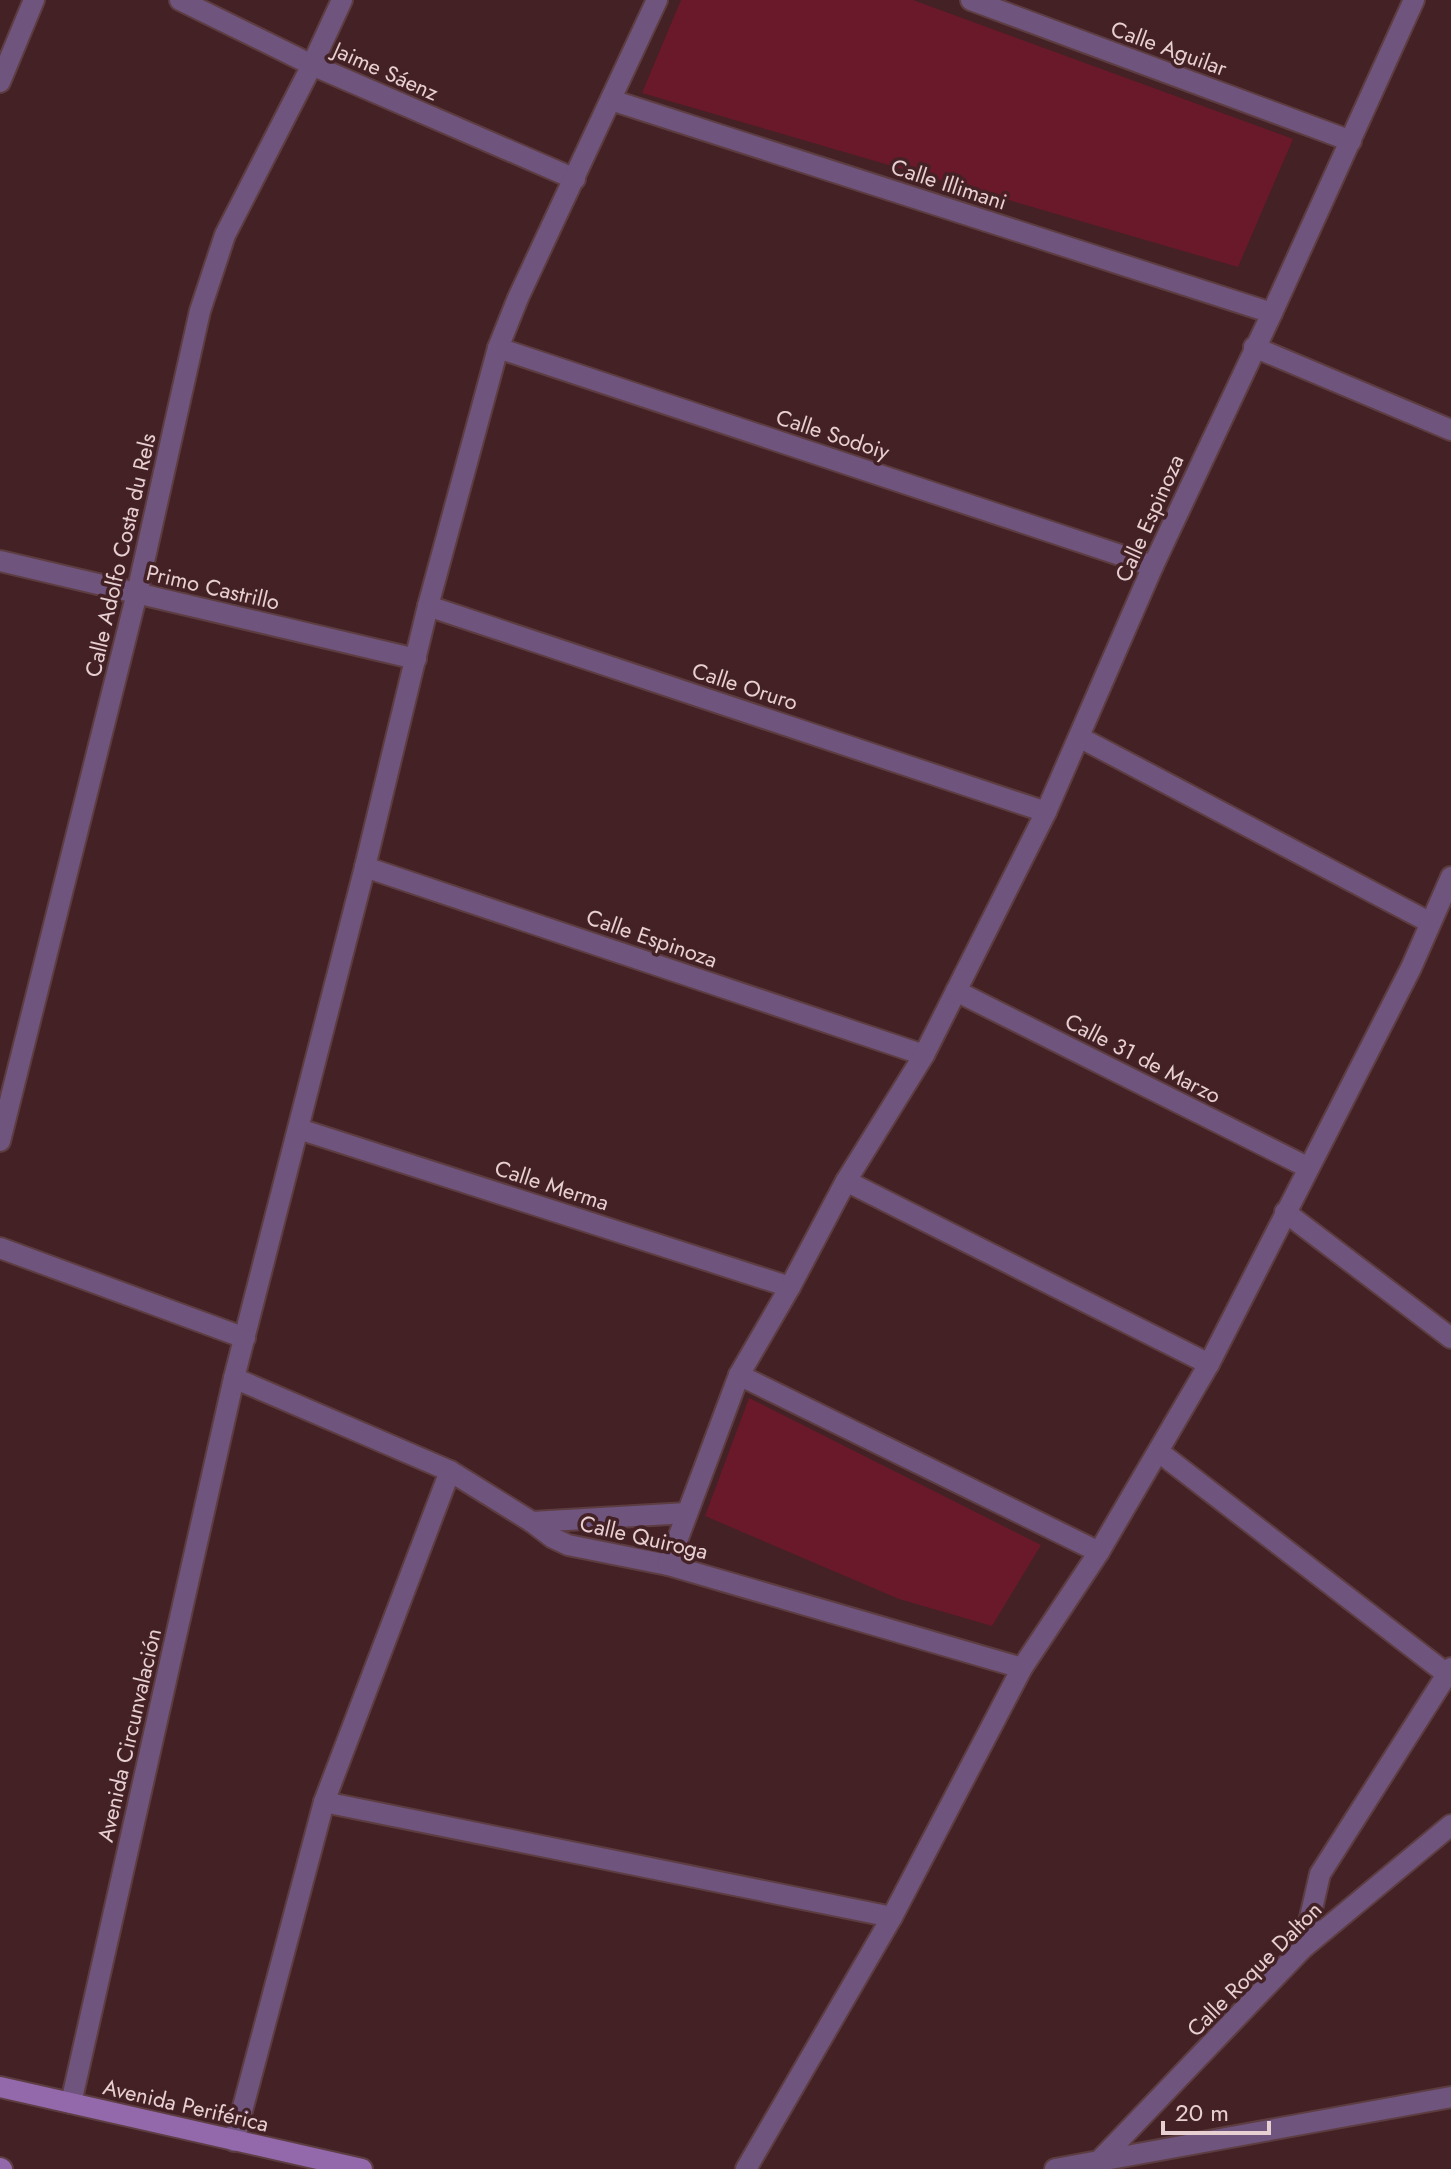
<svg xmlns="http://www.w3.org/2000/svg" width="1451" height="2169" font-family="Jost,sans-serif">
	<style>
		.green { fill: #6a192a }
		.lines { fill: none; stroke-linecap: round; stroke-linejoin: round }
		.street-casing { stroke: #5d3d41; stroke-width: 24 }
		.secondary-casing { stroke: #5d3d41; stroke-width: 24 }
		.street { stroke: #6f547d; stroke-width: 20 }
		.secondary { stroke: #9469ab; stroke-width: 20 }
		.labels { text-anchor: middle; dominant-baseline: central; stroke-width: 7; stroke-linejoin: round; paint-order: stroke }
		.street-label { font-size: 22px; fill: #e8d0d2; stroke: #432125 }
	</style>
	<rect width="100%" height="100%" fill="#432125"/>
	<!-- green -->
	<g class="green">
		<path d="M 681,0 L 913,0 L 1293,139 L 1238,267 L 642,93 Z"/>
		<path d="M 749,1398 L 1041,1545 L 992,1626 L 899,1599 L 705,1516 Z"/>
	</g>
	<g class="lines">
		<defs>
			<g id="street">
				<path d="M 180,0 L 312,65 L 575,179"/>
				<path d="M 971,0 L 1351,141"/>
				<path d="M 0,82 L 34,0"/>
				<path d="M 611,100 L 1272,313"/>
				<path d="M 1254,347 L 1451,430"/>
				<path d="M 498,348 L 1153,566"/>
				<path d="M 0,561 L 416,659"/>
				<path d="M 428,606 L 1046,812"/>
				<path d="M 1079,737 L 1429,922"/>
				<path d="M 365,867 L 924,1055"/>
				<path d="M 956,991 L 1307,1167"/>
				<path d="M 299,1129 L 790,1287"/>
				<path d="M 0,1141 L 137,593 L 200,311 L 225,235 L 312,65 L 342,0"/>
				<path d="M 846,1181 L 1209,1364"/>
				<path d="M 1285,1212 L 1451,1338"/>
				<path d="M 0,1248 L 245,1338"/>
				<path d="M 739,1375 L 1099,1552"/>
				<path d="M 234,1378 L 450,1471 L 532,1522 L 553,1538 L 568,1545 L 668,1565 L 1022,1668"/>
				<path d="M 1159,1452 L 1447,1674"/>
				<path d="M 532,1522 L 687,1513"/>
				<path d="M 668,1565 L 739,1375 L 790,1287 L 846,1181 L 924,1055 L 1046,812 L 1153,566 L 1272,313 L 1414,0"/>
				<path d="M 324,1802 L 892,1917"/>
				<path d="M 1303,1948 L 1320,1874 L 1451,1668"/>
				<path d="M 71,2103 L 234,1378 L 365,867 L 428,606 L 498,348 L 518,298 L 657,0"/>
				<path d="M 234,2141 L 324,1802 L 450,1471"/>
				<path d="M 1101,2159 L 1303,1948 L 1451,1825"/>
				<path d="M 746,2169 L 892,1917 L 1022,1668 L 1099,1552 L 1209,1364 L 1411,968 L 1451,877"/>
				<path d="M 1055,2169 L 1451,2097"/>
			</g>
			<g id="secondary">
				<path d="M 0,2087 L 362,2169"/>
				<path d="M 0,2168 L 2,2169"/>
			</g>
		</defs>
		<!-- street casing -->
		<use href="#street" class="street-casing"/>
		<!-- secondary casing -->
		<use href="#secondary" class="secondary-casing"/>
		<!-- street -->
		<use href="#street" class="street"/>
		<!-- secondary -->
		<use href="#secondary" class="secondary"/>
	</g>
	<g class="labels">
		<!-- street labels -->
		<g class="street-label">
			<text transform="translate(1169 48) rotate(20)">Calle Aguilar</text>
			<text transform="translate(386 71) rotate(24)">Jaime Sáenz</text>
			<text transform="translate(949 184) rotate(18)">Calle Illimani</text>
			<text transform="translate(833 434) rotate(18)">Calle Sodoiy</text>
			<text transform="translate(1149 518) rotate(-66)">Calle Espinoza</text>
			<text transform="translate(120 555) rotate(-77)">Calle Adolfo Costa du Rels</text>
			<text transform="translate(213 587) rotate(13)">Primo Castrillo</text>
			<text transform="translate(745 686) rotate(18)">Calle Oruro</text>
			<text transform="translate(652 938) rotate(19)">Calle Espinoza</text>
			<text transform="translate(1143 1058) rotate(27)">Calle 31 de Marzo</text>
			<text transform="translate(552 1185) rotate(18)">Calle Merma</text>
			<text transform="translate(644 1537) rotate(13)">Calle Quiroga</text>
			<text transform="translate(129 1735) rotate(-77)">Avenida Circunvalación</text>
			<text transform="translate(1254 1969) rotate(-45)">Calle Roque Dalton</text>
			<text transform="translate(186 2105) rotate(13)">Avenida Periférica</text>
		</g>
	</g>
	<!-- scale -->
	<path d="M1163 2121v12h106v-12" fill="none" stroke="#e8d0d2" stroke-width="4"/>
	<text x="1175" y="2121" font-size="24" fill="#e8d0d2" stroke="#432125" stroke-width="6" paint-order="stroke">20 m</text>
</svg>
